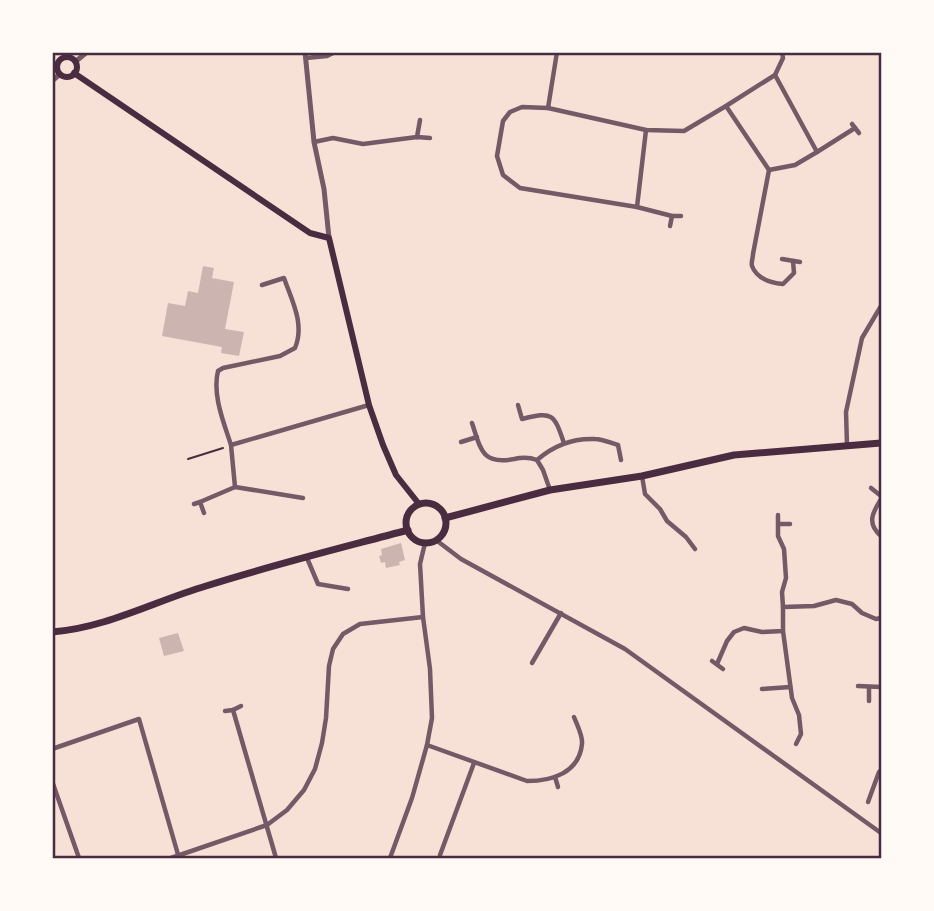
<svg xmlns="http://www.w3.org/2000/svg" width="934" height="911" font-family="'DM Sans',sans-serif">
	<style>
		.building { fill: #ccb4b1 }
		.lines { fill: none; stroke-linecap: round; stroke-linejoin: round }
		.path { stroke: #4a2c40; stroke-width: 2 }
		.minor { stroke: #755966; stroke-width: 4.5 }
		.tertiary { stroke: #755966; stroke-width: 5 }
		.secondary { stroke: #4a2c40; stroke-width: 6 }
		.primary { stroke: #4a2c40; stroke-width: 7 }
		.neatline { fill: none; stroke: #4a2c40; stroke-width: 2.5 }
	</style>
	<rect width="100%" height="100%" fill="#f7e1d7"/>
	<!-- building -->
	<g class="building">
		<path d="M 203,266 L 214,268 L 212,278 L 234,282 L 225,329 L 244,332 L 239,356 L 221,353 L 222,347 L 162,336 L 168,303 L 185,306 L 188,291 L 198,293 Z"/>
		<path d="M 401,543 L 405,560 L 399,562 L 400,565 L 386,568 L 385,562 L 381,563 L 379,556 L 382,555 L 381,549 Z"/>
		<path d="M 178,633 L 184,651 L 164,656 L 159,638 Z"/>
	</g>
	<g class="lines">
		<!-- path -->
		<path class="path" d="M 188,459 L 223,448"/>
		<!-- minor -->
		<g class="minor">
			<path d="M 306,58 L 327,56 L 335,52"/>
			<path d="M 775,75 L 817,152 L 855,128"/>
			<path d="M 726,106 L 769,170"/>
			<path d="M 548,108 L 557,52"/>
			<path d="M 852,124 L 859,133"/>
			<path d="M 417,137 L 420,120"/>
			<path d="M 314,142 L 333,138 L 363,144 L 417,137 L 430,138"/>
			<path d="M 637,207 L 646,130"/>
			<path d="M 681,216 L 672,216 L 637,207 L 520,188 L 503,175 L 497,156 L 503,121 L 510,112 L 522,107 L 548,108 L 646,130 L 684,131 L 726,106 L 775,75 L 783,58 L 782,52"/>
			<path d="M 670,226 L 672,216"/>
			<path d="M 782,259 L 800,262"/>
			<path d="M 793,261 L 794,273 L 783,284 C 772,283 757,279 752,266 C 751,262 753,258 753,254 L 769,170 L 795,165 L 817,152"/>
			<path d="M 262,285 L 284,278 C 292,301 305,324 295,348 L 280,356 L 223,368 L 218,371 C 212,395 224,423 231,445 L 369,405"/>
			<path d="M 518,405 L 522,419 C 553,411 554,414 564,443"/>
			<path d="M 472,423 C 481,450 482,465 514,459 C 523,457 529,457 537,460 C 553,446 573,438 595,439 C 602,439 611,443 618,445 L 621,460"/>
			<path d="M 461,442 L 477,437"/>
			<path d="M 847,445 L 846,412 L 862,338 L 881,306"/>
			<path d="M 537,460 L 543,470 L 550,490"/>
			<path d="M 642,476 L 645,494 L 660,509 L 667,521 L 686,537 L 695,549"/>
			<path d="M 235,487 L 303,498"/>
			<path d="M 871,488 L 881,496"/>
			<path d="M 881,499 C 873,512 866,523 881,536"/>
			<path d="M 200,502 L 235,487 L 231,445"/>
			<path d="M 194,504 L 200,502 L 204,513"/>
			<path d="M 778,515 L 778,536 L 784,549 L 786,578 L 782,592 L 783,607"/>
			<path d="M 779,524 L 790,524"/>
			<path d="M 436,540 L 461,559 L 625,649 L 881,833"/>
			<path d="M 307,558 L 318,584 L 348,589"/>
			<path d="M 783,631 L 792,698 L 799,715 L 801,734 L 796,744"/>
			<path d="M 712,661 L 723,669"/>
			<path d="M 532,663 L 561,613"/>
			<path d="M 717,664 L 727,641 L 734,632 L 744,628 L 762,632 L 783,631 L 783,607 L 814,606 L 836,600 L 852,604 L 862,613 L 876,619 L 881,618"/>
			<path d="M 858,686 L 881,687"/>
			<path d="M 869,687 L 869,701"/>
			<path d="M 762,689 L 790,687"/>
			<path d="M 233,710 L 276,858"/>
			<path d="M 225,711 L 233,710 L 241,706"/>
			<path d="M 427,745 L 527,781 C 552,781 579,773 582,744 C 583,736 577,725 574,717"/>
			<path d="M 52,749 L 139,719 L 179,858"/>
			<path d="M 555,777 L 558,787"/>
			<path d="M 52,781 L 79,858"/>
			<path d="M 868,802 L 879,772 L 881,770"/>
			<path d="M 440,855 L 474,763"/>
			<path d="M 171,858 L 267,825 L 287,810 L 304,790 L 315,769 L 322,743 L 326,718 L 329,666 L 333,649 L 343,634 L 360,624 L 423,617"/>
			<path d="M 390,858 L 412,798 L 427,745 L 432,718 L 430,669 L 423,617 L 420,564 L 425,543"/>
		</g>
		<!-- tertiary -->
		<g class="tertiary">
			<path d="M 305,52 L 314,142 L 324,189 L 329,238"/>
			<path d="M 75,62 L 87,52"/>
			<path d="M 52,81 L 60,74"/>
		</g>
		<!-- secondary -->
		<g class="secondary">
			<circle cx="67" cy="67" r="10"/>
			<path d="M 74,73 L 310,233 L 329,238 L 369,405 L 383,445 L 396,475 L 419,504"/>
		</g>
		<!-- primary -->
		<g class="primary">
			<circle cx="426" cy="523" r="20"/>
			<path d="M 445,518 L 550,490 L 642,476 L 734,455 L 881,443"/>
			<path d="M 52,632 C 106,628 155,601 206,586 C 272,565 341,548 408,530"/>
		</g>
	</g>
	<!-- border -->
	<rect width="934" height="911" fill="none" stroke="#fffaf5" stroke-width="108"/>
	<rect x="54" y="54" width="826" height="803" class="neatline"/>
</svg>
